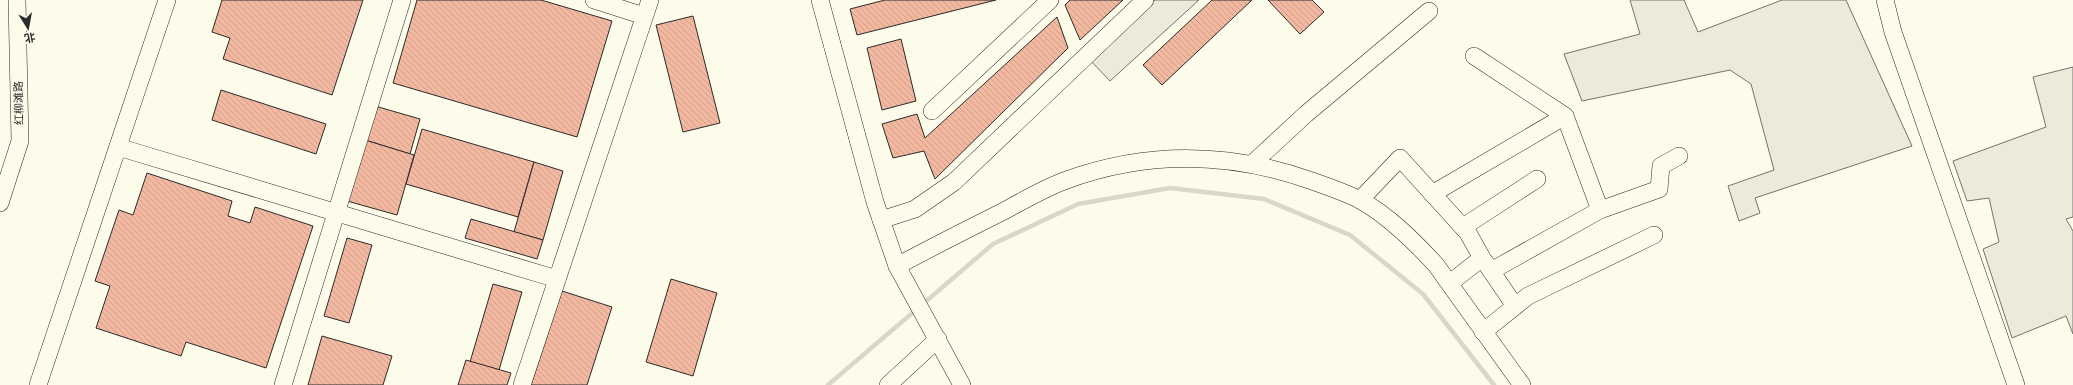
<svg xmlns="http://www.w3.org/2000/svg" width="2073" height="385" font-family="'Work Sans','Noto Sans SC',sans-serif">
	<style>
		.parking { fill: #eceadb; stroke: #74746e }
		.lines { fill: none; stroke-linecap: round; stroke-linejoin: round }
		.stream { stroke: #d8d7c9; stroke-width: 4.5 }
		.building { fill: url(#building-back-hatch); stroke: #2b2b2b }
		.minor-casing { stroke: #2b2b2b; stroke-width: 18 }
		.minor { stroke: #fdfbea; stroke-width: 17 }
		.labels { text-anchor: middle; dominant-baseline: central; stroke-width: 3; stroke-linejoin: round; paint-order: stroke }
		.street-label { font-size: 11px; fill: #2b2b2b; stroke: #fdfbea }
	</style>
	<defs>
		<pattern id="building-back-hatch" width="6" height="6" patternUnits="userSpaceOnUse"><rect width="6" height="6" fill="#f2b8a0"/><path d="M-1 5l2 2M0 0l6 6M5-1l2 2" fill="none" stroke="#d09e8a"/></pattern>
	</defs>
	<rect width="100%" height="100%" fill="#fdfbea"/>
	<!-- parking -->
	<g class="parking">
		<path d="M 1155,0 L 1199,0 L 1110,81 L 1090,60 Z"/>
		<path d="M 1630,0 L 1684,0 L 1698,32 L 1782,0 L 1846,0 L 1912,146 L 1755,198 L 1760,213 L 1739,221 L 1728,186 L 1774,170 L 1751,84 L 1730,70 L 1582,101 L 1564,54 L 1640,34 Z"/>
		<path d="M 2073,67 L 2073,217 L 2066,219 L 2073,231 L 2073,334 L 2066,316 L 2012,338 L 1983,249 L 1999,242 L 1989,198 L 1967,201 L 1953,161 L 2046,127 L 2033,77 Z"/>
	</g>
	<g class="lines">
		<!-- stream -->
		<path class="stream" d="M 828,385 L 993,244 L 1078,204 L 1170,188 L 1264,199 L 1350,235 L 1423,294 L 1494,385"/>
	</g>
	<!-- building -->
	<g class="building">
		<path d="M 222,0 L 363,0 L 332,95 L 223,59 L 230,38 L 212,32 Z"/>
		<path d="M 417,0 L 541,0 L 612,21 L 577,137 L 393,83 Z"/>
		<path d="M 885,0 L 996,0 L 857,35 L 850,9 Z"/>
		<path d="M 1070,0 L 1123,0 L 1080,40 L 1065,5 Z"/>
		<path d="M 1212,0 L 1252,0 L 1162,85 L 1143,65 Z"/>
		<path d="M 1268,0 L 1312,0 L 1324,12 L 1300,34 Z"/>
		<path d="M 693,16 L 720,123 L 683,132 L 656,25 Z"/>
		<path d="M 1057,17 L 1068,48 L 935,179 L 924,151 L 893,158 L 882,124 L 917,114 L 925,138 Z"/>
		<path d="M 901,39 L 916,101 L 882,110 L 867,48 Z"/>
		<path d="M 221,90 L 326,124 L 316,154 L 212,120 Z"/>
		<path d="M 375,106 L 420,119 L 410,154 L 365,140 Z"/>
		<path d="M 422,129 L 534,162 L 518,217 L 406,184 Z"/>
		<path d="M 365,140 L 414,155 L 397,215 L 347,201 Z"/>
		<path d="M 534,162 L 563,171 L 543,240 L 514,232 Z"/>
		<path d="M 147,173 L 232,201 L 228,216 L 250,223 L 255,207 L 313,226 L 266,368 L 186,342 L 181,356 L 96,328 L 110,286 L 95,281 L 119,210 L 133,215 Z"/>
		<path d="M 471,219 L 543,240 L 537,259 L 465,238 Z"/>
		<path d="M 347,238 L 372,245 L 349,323 L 324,316 Z"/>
		<path d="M 671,279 L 717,293 L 693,376 L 646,362 Z"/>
		<path d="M 493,284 L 522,292 L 499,370 L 470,362 Z"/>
		<path d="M 562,291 L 612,307 L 587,385 L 531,385 Z"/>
		<path d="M 322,336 L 392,356 L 383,385 L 308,385 Z"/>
		<path d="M 466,360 L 511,373 L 507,385 L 458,385 Z"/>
	</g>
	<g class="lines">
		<defs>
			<g id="minor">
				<path d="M 594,0 L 644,16"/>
				<path d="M 820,0 L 875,202 L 897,266 L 962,385"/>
				<path d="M 1885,0 L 1893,32 L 2016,385"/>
				<path d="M 1474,56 L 1565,116 L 1600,210 L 1491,271"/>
				<path d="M 932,111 L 1050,0"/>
				<path d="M 118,147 L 557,279"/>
				<path d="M 1252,164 L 1306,114 L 1429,11"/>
				<path d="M 1432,194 L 1565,116"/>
				<path d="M 1360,200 L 1400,158 L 1468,233 L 1482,258 L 1450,283"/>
				<path d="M 0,203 L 20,141 L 17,0"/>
				<path d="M 1600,210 L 1659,189 L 1661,166 L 1679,156"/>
				<path d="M 881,220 L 915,209 L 954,182 L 1145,0"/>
				<path d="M 1463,227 L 1537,179"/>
				<path d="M 1485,262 L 1515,306"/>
				<path d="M 897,266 C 932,247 968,229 1004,211 C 1024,200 1043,189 1064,181 C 1145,151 1228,152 1309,180 C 1326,186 1344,192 1360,200 C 1389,216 1414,241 1436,265 L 1522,385"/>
				<path d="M 1483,332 L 1528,296 L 1654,235"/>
				<path d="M 38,385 L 167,0"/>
				<path d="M 283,385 L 402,0"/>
				<path d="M 522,385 L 650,0"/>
				<path d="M 888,385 L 938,339"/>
			</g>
		</defs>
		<!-- minor casing -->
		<use href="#minor" class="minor-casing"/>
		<!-- minor -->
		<use href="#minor" class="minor"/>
	</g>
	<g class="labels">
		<!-- street labels -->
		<g class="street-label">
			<text transform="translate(19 103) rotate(-91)">红柳滩路</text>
		</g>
	</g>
	<!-- north arrow -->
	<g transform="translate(28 28) rotate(169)" stroke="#fdfbea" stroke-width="3" paint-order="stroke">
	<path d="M0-3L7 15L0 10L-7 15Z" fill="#2b2b2b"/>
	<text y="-6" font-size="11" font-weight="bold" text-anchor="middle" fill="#2b2b2b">北</text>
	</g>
</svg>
